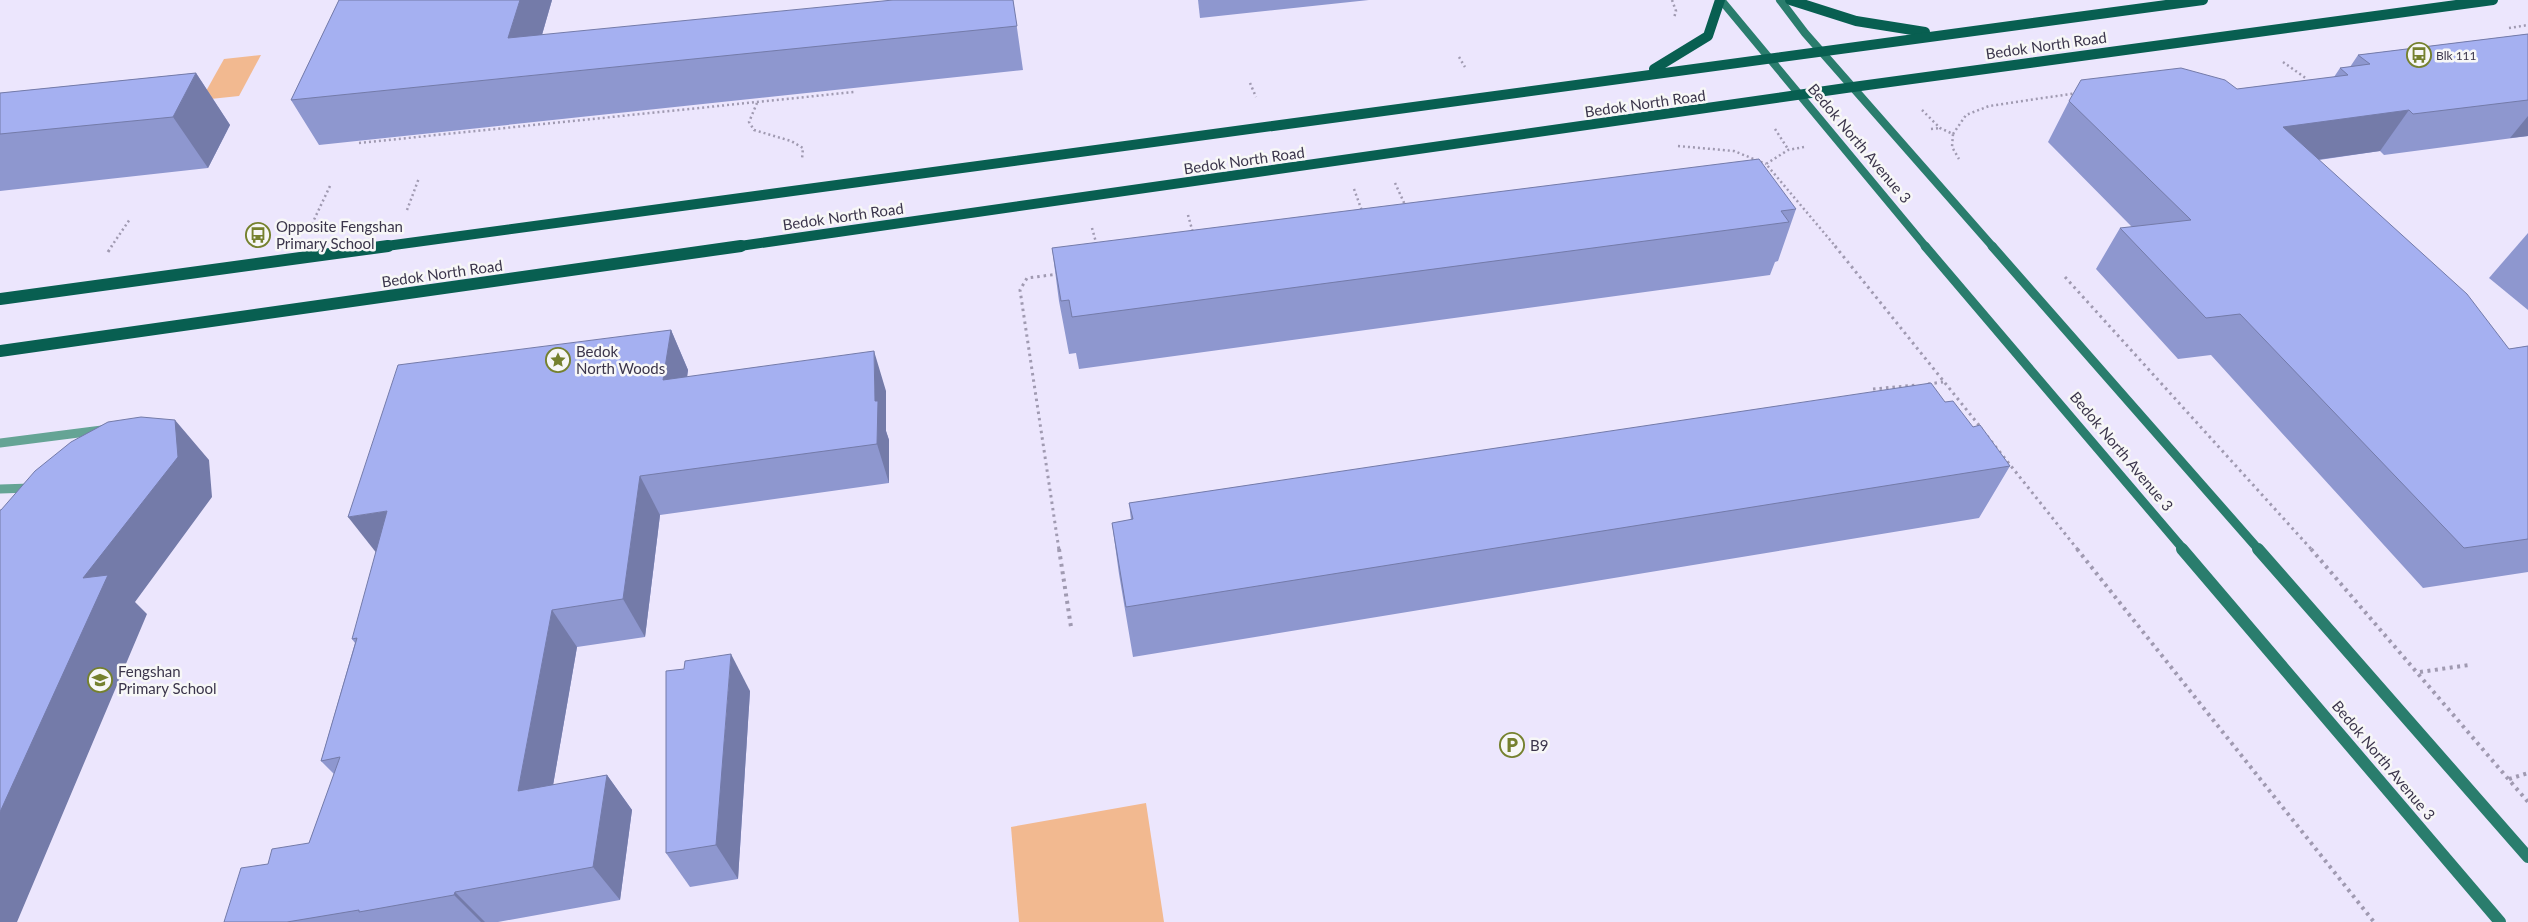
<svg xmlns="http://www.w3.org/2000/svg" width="2528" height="922" font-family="Lato,sans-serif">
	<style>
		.green { fill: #f2b990 }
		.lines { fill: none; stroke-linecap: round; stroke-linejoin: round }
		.path-far2 { stroke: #a09ab1; stroke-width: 2.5; stroke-dasharray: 2 3; stroke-linecap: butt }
		.path-far1 { stroke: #a09ab1; stroke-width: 3; stroke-dasharray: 2.5 4; stroke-linecap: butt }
		.path { stroke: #a09ab1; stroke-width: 4; stroke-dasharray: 3 4.5; stroke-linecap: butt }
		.lane { stroke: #65a495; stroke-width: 9 }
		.secondary-far2 { stroke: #2a7d6d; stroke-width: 8 }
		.secondary-far1 { stroke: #2a7d6d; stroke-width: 9 }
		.secondary { stroke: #2a7d6d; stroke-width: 12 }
		.primary-far1 { stroke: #085f51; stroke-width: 10 }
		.primary { stroke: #085f51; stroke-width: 12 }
		.wall { fill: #8e97cf }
		.shaded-wall { fill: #747ba9 }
		.building { fill: #a5b0f1; stroke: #747ba9 }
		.labels { text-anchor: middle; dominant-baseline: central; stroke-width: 5; stroke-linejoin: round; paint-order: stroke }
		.far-poi-label { font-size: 12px; fill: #3b354b; stroke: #f7f7f7; text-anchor: start }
		.street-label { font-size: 15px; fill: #3b354b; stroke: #f7f7f7 }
		.poi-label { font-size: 15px; fill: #3b354b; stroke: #f7f7f7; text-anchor: start }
	</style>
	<rect width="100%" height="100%" fill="#ece6fd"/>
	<!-- green -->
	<g class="green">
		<path d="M 261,55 L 239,96 L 201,100 L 224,59 Z"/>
		<path d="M 1146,803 L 1164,922 L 1019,922 L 1011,827 Z"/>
	</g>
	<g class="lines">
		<!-- path-far2 -->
		<g class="path-far2">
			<path d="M 1672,0 L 1676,11 L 1674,18"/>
			<path d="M 2509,28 L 2528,25"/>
			<path d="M 1459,57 L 1465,67"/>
			<path d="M 2283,62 L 2307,79"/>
			<path d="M 1250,83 L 1256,97"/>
			<path d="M 757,103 L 749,122 L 754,130 L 791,141 L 803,148 L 802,159"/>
			<path d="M 1922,110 L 1940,128 L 1953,134 L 1952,147 L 1959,159"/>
			<path d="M 1775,129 L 1788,149"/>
			<path d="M 1931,129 L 1940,128"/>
			<path d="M 1953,134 L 1966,115 L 1989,106 L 2077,93"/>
			<path d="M 359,143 L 854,92"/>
			<path d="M 1678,146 L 1734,151 L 1766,164"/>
			<path d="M 1804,147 L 1788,150 L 1766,164 L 1836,247"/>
			<path d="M 1395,183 L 1406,207"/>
			<path d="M 1354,189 L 1362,211"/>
			<path d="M 407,210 L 419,178"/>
			<path d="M 1188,215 L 1193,233"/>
			<path d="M 312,224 L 330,186"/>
			<path d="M 1092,228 L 1097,246"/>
			<path d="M 111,247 L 130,219"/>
		</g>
		<!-- path-far1 -->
		<g class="path-far1">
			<path d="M 1835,246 L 1982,429"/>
			<path d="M 108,252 L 112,246"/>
			<path d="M 1059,274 L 1027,278 L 1020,290 L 1059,550"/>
			<path d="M 2065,277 L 2312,550"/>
			<path d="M 1928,384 L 1943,382"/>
			<path d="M 1873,389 L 1917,385"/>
			<path d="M 1987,436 L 2078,550"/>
		</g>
		<!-- path -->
		<g class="path">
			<path d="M 1059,549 L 1071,627"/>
			<path d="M 2077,549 L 2374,922"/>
			<path d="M 2311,549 L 2528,802"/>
			<path d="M 2420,672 L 2469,665"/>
			<path d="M 2509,779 L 2528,773"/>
		</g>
		<!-- lane -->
		<g class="lane">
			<path d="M 0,443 L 102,430"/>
			<path d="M 0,489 L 31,488"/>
		</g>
		<!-- secondary-far2 -->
		<g class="secondary-far2">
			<path d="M 1721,0 L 1926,247"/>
			<path d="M 1780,0 L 1805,33 L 1993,247"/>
		</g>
		<!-- secondary-far1 -->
		<g class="secondary-far1">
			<path d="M 1925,246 L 2184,550"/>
			<path d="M 1992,246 L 2259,550"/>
		</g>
		<!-- secondary -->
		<g class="secondary">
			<path d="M 2182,549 L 2500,922"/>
			<path d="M 2258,549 L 2528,857"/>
		</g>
		<!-- primary-far1 -->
		<g class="primary-far1">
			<path d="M 1790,0 L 1856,21 L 1925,32"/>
			<path d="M 1654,69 L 1708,36 L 1720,0"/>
			<path d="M 379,247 L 2203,0"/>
			<path d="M 733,247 L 1853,87 L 2493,0"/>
		</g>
		<!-- primary -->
		<g class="primary">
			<path d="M 0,299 L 388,246"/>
			<path d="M 0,351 L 741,246"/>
		</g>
	</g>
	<!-- wall -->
	<g class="wall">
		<path d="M 339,0 L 552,0 L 542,35 L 1013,0 L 1023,70 L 319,145 L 291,100 Z"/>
		<path d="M 1198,0 L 1369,0 L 1200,18 Z"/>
		<path d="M 2528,34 L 2528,136 L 2384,155 L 2380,151 L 2319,160 L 2509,349 L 2528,346 L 2528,572 L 2423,588 L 2211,355 L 2178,359 L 2096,269 L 2120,228 L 2132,227 L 2048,142 L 2069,101 L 2237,89 L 2334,77 L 2340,68 L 2350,67 L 2358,55 Z"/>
		<path d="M 196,73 L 230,125 L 208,168 L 0,191 L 0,93 Z"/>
		<path d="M 1796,209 L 1778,261 L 1775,262 L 1770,275 L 1079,369 L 1076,353 L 1069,354 L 1059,301 L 1052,248 Z"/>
		<path d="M 2528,233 L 2528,310 L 2489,278 Z"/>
		<path d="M 671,330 L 688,370 L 687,377 L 886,391 L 886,431 L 889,440 L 889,483 L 660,515 L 645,637 L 577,647 L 553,785 L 607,775 L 632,810 L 620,900 L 498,922 L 224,922 L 268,864 L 309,843 L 334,774 L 321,761 L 355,643 L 352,639 Z"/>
		<path d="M 1945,402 L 1973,427 L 2010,466 L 1979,518 L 1133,657 L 1119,574 L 1112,523 L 1131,520 L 1129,503 Z"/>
		<path d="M 750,691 L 738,879 L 690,887 L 666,853 Z"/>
	</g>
	<!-- shaded-wall -->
	<g class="shaded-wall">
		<path d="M 520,0 L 552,0 L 530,76 L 508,38 Z"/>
		<path d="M 196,73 L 230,125 L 208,168 L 173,117 Z"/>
		<path d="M 2409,110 L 2380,151 L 2257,168 L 2283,127 Z"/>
		<path d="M 2528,116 L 2528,136 L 2510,138 Z"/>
		<path d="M 671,330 L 688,370 L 681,420 L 663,380 Z"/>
		<path d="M 874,351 L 886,391 L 886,431 L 889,440 L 889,483 L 877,444 L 875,401 Z"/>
		<path d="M 175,420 L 209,460 L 212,497 L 135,602 L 147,614 L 17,922 L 0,922 L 0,812 L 83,578 Z"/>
		<path d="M 640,476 L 660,515 L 645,637 L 623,599 Z"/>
		<path d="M 387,511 L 378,555 L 348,517 Z"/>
		<path d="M 552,610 L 577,647 L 546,826 L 518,791 Z"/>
		<path d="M 731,654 L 750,691 L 738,879 L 716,845 Z"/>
		<path d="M 607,775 L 632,810 L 620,900 L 593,867 Z"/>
		<path d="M 455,892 L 485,922 L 481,922 L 454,895 Z"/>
	</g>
	<!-- building -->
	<g class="building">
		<path d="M 339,0 L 520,0 L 508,38 L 893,0 L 1013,0 L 1017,26 L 291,100 Z"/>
		<path d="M 2528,34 L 2528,100 L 2413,114 L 2409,110 L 2283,127 L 2467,294 L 2509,349 L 2528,346 L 2528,539 L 2464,548 L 2240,314 L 2206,318 L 2120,228 L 2191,220 L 2069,101 L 2081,80 L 2181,68 L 2225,80 L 2237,89 L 2348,75 L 2340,68 L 2370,64 L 2358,55 Z"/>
		<path d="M 196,73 L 173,117 L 0,134 L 0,93 Z"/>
		<path d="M 1759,159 L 1796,209 L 1781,211 L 1789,222 L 1072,317 L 1069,300 L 1061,301 L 1052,248 Z"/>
		<path d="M 671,330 L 663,380 L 874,351 L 875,401 L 878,401 L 877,444 L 640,476 L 623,599 L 552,610 L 518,791 L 607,775 L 593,867 L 455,892 L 454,895 L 359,912 L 359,910 L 287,922 L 224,922 L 241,868 L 268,864 L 272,849 L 309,843 L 340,757 L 321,761 L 357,638 L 352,639 L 387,511 L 348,517 L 398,365 Z"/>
		<path d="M 1931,383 L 1945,402 L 1953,401 L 1973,427 L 1980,425 L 2010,466 L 1126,607 L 1112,523 L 1133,519 L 1129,503 Z"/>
		<path d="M 141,417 L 175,420 L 178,457 L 83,578 L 108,575 L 0,812 L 0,510 L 1,510 L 35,471 L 71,442 L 108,422 Z"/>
		<path d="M 731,654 L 716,845 L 666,853 L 666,671 L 684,669 L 685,661 Z"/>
	</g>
	<!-- icons -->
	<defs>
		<symbol id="bus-ring" viewBox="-11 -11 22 22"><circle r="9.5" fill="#f7f7f7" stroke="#75812e" stroke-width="1.5"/><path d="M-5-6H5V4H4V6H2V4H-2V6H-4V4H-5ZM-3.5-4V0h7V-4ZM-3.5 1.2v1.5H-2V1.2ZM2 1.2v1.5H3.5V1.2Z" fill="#75812e"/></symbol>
		<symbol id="sight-ring" viewBox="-11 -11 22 22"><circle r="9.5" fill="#f7f7f7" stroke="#75812e" stroke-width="1.5"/><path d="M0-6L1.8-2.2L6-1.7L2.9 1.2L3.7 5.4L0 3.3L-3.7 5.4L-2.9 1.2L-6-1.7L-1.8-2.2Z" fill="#75812e"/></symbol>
		<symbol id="school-ring" viewBox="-11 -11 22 22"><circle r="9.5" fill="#f7f7f7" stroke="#75812e" stroke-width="1.5"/><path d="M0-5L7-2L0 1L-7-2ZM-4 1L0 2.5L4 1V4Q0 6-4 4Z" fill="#75812e"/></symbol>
		<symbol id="parking-ring" viewBox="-11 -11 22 22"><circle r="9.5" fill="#f7f7f7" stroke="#75812e" stroke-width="1.5"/><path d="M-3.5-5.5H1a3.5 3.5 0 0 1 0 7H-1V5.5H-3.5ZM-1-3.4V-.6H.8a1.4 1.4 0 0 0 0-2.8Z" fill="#75812e"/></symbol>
	</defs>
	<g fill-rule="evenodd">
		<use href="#bus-ring" x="2405" y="41" width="28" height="28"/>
		<use href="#bus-ring" x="244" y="221" width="28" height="28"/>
		<use href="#sight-ring" x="544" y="346" width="28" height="28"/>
		<use href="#school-ring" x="86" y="666" width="28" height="28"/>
		<use href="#parking-ring" x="1498" y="731" width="28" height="28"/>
	</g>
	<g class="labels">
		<!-- far-poi labels -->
		<g class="far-poi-label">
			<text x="2436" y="55">Blk 111</text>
		</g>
		<!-- street labels -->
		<g class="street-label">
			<text transform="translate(2046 45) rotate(-8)">Bedok North Road</text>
			<text transform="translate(1645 103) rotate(-8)">Bedok North Road</text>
			<text transform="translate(1860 143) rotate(50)">Bedok North Avenue 3</text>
			<text transform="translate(1244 160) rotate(-8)">Bedok North Road</text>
			<text transform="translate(843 216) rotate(-8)">Bedok North Road</text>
			<text transform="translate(442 273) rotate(-8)">Bedok North Road</text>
			<text transform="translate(2122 451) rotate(50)">Bedok North Avenue 3</text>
			<text transform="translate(2384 760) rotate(50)">Bedok North Avenue 3</text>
		</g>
		<!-- poi labels -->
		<g class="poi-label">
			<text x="276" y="226">Opposite Fengshan<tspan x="276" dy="17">Primary School</tspan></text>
			<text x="576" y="351">Bedok<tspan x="576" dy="17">North Woods</tspan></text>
			<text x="118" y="671">Fengshan<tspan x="118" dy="17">Primary School</tspan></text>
			<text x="1530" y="745">B9</text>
		</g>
	</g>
</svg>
